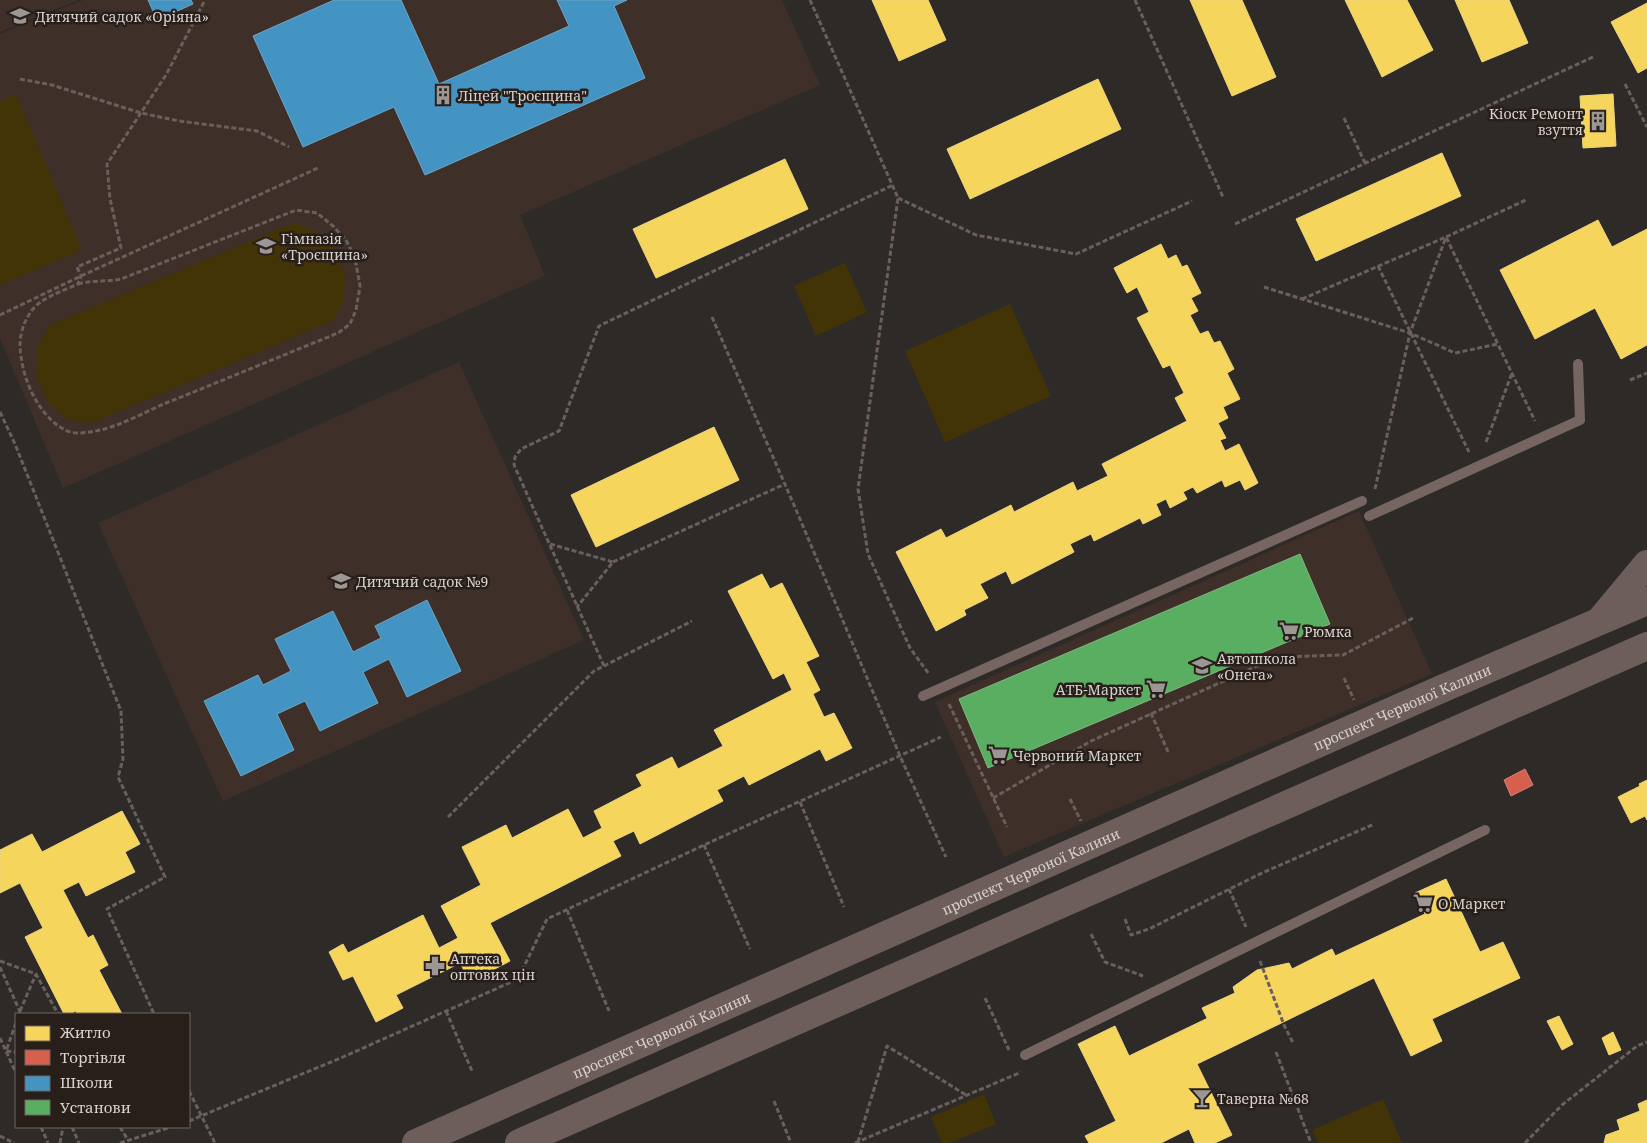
<svg xmlns="http://www.w3.org/2000/svg" width="1647" height="1143" font-family="'Noto Serif',serif">
	<style>
		.built { fill: #3e3029 }
		.green { fill: #423407 }
		.homes { fill: #f6d55c; stroke: #edd47e }
		.shops { fill: #d6604d; stroke: #d68274 }
		.schools { fill: #4393c3; stroke: #6fa6c6 }
		.public { fill: #5aae61; stroke: #80b882 }
		.lines { fill: none; stroke-linecap: round; stroke-linejoin: round }
		.path { stroke: #6a5f5c; stroke-width: 3; stroke-dasharray: 5 2.5; stroke-linecap: butt }
		.service { stroke: #766561; stroke-width: 10 }
		.secondary { stroke: #6e5e5b; stroke-width: 28 }
		.labels { text-anchor: middle; dominant-baseline: central; stroke-width: 5; stroke-linejoin: round; paint-order: stroke }
		.poi-label { font-size: 14px; fill: #d7d1ce; stroke: #281f1b; text-anchor: start }
		.street-label { font-size: 14px; fill: #d7d1ce; stroke: #281f1b }
	</style>
	<rect width="100%" height="100%" fill="#2e2a28"/>
	<!-- built -->
	<g class="built">
		<path d="M 0,0 L 78,0 L 0,32 Z"/>
		<path d="M 83,0 L 782,0 L 820,85 L 520,215 L 545,276 L 63,488 L 0,338 L 0,34 Z"/>
		<path d="M 459,362 L 584,640 L 223,801 L 98,523 Z"/>
		<path d="M 1359,511 L 1432,674 L 1004,857 L 935,702 Z"/>
	</g>
	<!-- green -->
	<g class="green">
		<path d="M 16,94 L 82,250 L 0,285 L 0,101 Z"/>
		<path d="M 293,223 L 314,230 L 334,248 L 345,275 L 344,300 L 334,320 L 92,423 L 67,419 L 48,403 L 36,376 L 37,349 L 50,325 Z"/>
		<path d="M 845,263 L 867,312 L 816,336 L 794,286 Z"/>
		<path d="M 1010,304 L 1051,396 L 945,442 L 905,351 Z"/>
		<path d="M 984,1094 L 996,1124 L 950,1143 L 942,1143 L 931,1117 Z"/>
		<path d="M 1383,1099 L 1402,1143 L 1318,1143 L 1312,1130 Z"/>
	</g>
	<!-- homes -->
	<g class="homes">
		<path d="M 872,0 L 928,0 L 946,40 L 899,61 Z"/>
		<path d="M 1190,0 L 1242,0 L 1276,77 L 1232,96 Z"/>
		<path d="M 1345,0 L 1407,0 L 1433,50 L 1382,77 Z"/>
		<path d="M 1455,0 L 1509,0 L 1528,43 L 1482,62 Z"/>
		<path d="M 1647,3 L 1647,68 L 1638,73 L 1611,22 Z"/>
		<path d="M 1098,79 L 1121,129 L 970,199 L 947,149 Z"/>
		<path d="M 1613,94 L 1616,146 L 1583,148 L 1580,96 Z"/>
		<path d="M 1442,153 L 1461,196 L 1316,261 L 1296,219 Z"/>
		<path d="M 785,159 L 808,209 L 656,278 L 633,229 Z"/>
		<path d="M 1598,220 L 1612,247 L 1647,229 L 1647,345 L 1621,359 L 1595,308 L 1535,339 L 1500,270 Z"/>
		<path d="M 1161,244 L 1168,259 L 1176,255 L 1182,267 L 1187,265 L 1201,293 L 1191,298 L 1198,311 L 1190,315 L 1200,334 L 1208,331 L 1214,343 L 1220,341 L 1234,369 L 1227,373 L 1240,399 L 1223,407 L 1228,418 L 1218,423 L 1226,438 L 1220,440 L 1225,451 L 1239,444 L 1258,483 L 1245,490 L 1240,480 L 1225,487 L 1222,480 L 1197,493 L 1193,487 L 1183,492 L 1187,499 L 1170,508 L 1166,499 L 1156,504 L 1161,515 L 1143,524 L 1140,518 L 1094,541 L 1091,534 L 1070,544 L 1074,552 L 1012,584 L 1006,571 L 980,584 L 988,598 L 964,610 L 966,615 L 936,631 L 896,552 L 941,529 L 946,538 L 1011,505 L 1014,512 L 1073,482 L 1077,491 L 1108,476 L 1102,464 L 1187,421 L 1175,398 L 1184,393 L 1170,365 L 1163,368 L 1137,318 L 1149,312 L 1137,287 L 1127,293 L 1114,268 Z"/>
		<path d="M 714,427 L 739,480 L 596,547 L 571,495 Z"/>
		<path d="M 762,574 L 770,589 L 782,583 L 819,656 L 806,662 L 820,690 L 813,694 L 824,717 L 834,713 L 852,748 L 826,761 L 820,749 L 749,785 L 744,776 L 717,790 L 723,801 L 640,844 L 634,831 L 613,841 L 621,856 L 490,923 L 510,961 L 470,982 L 460,963 L 396,995 L 403,1008 L 376,1022 L 353,976 L 343,980 L 329,952 L 343,944 L 348,953 L 423,915 L 439,948 L 458,938 L 441,906 L 481,885 L 462,847 L 506,825 L 512,838 L 568,809 L 583,838 L 602,828 L 594,811 L 642,786 L 636,775 L 672,757 L 678,769 L 723,746 L 714,730 L 792,690 L 784,673 L 773,679 L 728,591 Z"/>
		<path d="M 1647,780 L 1647,820 L 1645,816 L 1631,823 L 1618,797 L 1640,786 L 1639,784 Z"/>
		<path d="M 122,811 L 140,844 L 125,852 L 135,872 L 86,896 L 79,882 L 63,890 L 88,938 L 93,935 L 108,965 L 99,970 L 122,1014 L 77,1014 L 76,1011 L 69,1014 L 64,1014 L 25,937 L 43,928 L 20,883 L 0,893 L 0,850 L 32,834 L 42,852 Z"/>
		<path d="M 1446,879 L 1480,952 L 1503,942 L 1520,978 L 1432,1019 L 1442,1041 L 1411,1056 L 1374,978 L 1351,989 L 1335,956 L 1425,914 L 1415,893 Z"/>
		<path d="M 1332,949 L 1351,989 L 1224,1051 L 1202,1008 L 1235,993 L 1233,987 L 1257,970 L 1289,963 L 1292,969 Z"/>
		<path d="M 1559,1016 L 1573,1044 L 1562,1050 L 1547,1021 Z"/>
		<path d="M 1208,1018 L 1224,1051 L 1197,1064 L 1232,1135 L 1215,1143 L 1195,1143 L 1189,1129 L 1161,1143 L 1089,1143 L 1085,1136 L 1116,1121 L 1078,1044 L 1115,1026 L 1129,1056 Z"/>
		<path d="M 1613,1032 L 1621,1050 L 1609,1055 L 1602,1038 Z"/>
		<path d="M 1647,1100 L 1647,1143 L 1604,1143 L 1606,1135 L 1620,1130 L 1617,1120 L 1640,1111 L 1638,1104 Z"/>
	</g>
	<!-- shops -->
	<path class="shops" d="M 1525,769 L 1533,785 L 1511,796 L 1504,780 Z"/>
	<!-- schools -->
	<g class="schools">
		<path d="M 148,0 L 191,0 L 193,4 L 157,20 Z"/>
		<path d="M 334,0 L 401,0 L 439,84 L 569,26 L 557,0 L 627,0 L 614,6 L 645,78 L 425,175 L 394,107 L 303,147 L 253,36 Z"/>
		<path d="M 427,600 L 461,671 L 407,697 L 389,659 L 363,672 L 378,703 L 320,731 L 305,701 L 277,714 L 294,750 L 241,776 L 204,701 L 258,675 L 263,685 L 291,671 L 275,639 L 333,611 L 353,652 L 381,638 L 375,626 Z"/>
	</g>
	<!-- public -->
	<path class="public" d="M 1300,554 L 1330,624 L 988,768 L 959,699 Z"/>
	<g class="lines">
		<!-- path -->
		<g class="path">
			<path d="M 810,0 L 898,198 L 858,489 L 868,554 L 910,648 L 929,674"/>
			<path d="M 1135,0 L 1223,197"/>
			<path d="M 20,79 L 52,85 L 141,113 L 179,121 L 257,131 L 289,147"/>
			<path d="M 1625,84 L 1647,127"/>
			<path d="M 1344,118 L 1365,163"/>
			<path d="M 898,198 L 976,235 L 1076,254 L 1192,201"/>
			<path d="M 1235,224 L 1595,56"/>
			<path d="M 1378,266 L 1469,452"/>
			<path d="M 78,284 C 93,280 107,282 121,279 L 296,210 L 317,213 L 333,226 L 346,240 L 355,258 L 360,286 L 356,310 L 350,324 L 338,333 C 281,356 224,380 166,403 C 138,415 109,433 77,433 C 69,433 63,429 57,425 C 34,407 21,374 20,345 C 20,334 24,322 30,313 C 39,298 63,291 78,284 L 81,276 L 77,267 L 121,248 L 110,199 L 107,164 L 166,75 L 205,0"/>
			<path d="M 1264,287 L 1410,333 L 1455,353 L 1498,344"/>
			<path d="M 1302,299 L 1446,237 L 1535,421"/>
			<path d="M 0,315 L 81,276 L 318,168"/>
			<path d="M 712,317 L 797,512 L 900,756 L 946,857"/>
			<path d="M 1630,380 L 1647,373"/>
			<path d="M 0,412 L 15,444 L 121,711 L 123,759 L 118,777 L 165,877 L 107,909 L 154,1014"/>
			<path d="M 1486,442 L 1512,373"/>
			<path d="M 1375,489 L 1410,333 L 1446,237 L 1526,200"/>
			<path d="M 550,544 L 613,562 L 577,607"/>
			<path d="M 613,562 L 785,484"/>
			<path d="M 604,666 L 514,465 L 515,457 L 521,449 L 559,431 L 599,326 L 893,185"/>
			<path d="M 1344,678 L 1354,700"/>
			<path d="M 949,704 L 1007,827"/>
			<path d="M 1151,713 L 1169,754"/>
			<path d="M 993,798 L 1091,741 L 1277,657 L 1343,655 L 1415,617"/>
			<path d="M 1070,799 L 1081,821"/>
			<path d="M 800,802 L 844,907"/>
			<path d="M 448,817 L 594,671 L 692,621"/>
			<path d="M 704,845 L 750,949"/>
			<path d="M 1229,889 L 1246,927"/>
			<path d="M 567,910 L 609,1011"/>
			<path d="M 1125,919 L 1131,935 L 1149,929 L 1264,872 L 1374,824"/>
			<path d="M 1091,934 L 1105,962 L 1143,976"/>
			<path d="M 0,961 L 36,974 L 58,1014"/>
			<path d="M 1260,961 L 1284,1025 L 1293,1043"/>
			<path d="M 0,967 L 21,1014"/>
			<path d="M 985,998 L 1009,1050"/>
			<path d="M 20,1011 L 36,974"/>
			<path d="M 446,1011 L 472,1071"/>
			<path d="M 16,1023 L 6,1051 L 16,1052"/>
			<path d="M 0,1038 L 16,1073"/>
			<path d="M 1276,1052 L 1311,1143"/>
			<path d="M 189,1091 L 215,1143"/>
			<path d="M 774,1101 L 791,1143"/>
			<path d="M 189,1121 L 343,1057 L 518,979 L 547,919 L 704,845 L 941,737"/>
			<path d="M 41,1127 L 48,1143"/>
			<path d="M 72,1127 L 79,1143"/>
			<path d="M 120,1127 L 128,1140"/>
			<path d="M 0,1136 L 14,1143"/>
			<path d="M 858,1142 L 887,1046 L 966,1095"/>
			<path d="M 60,1143 L 63,1127"/>
			<path d="M 120,1143 L 171,1127"/>
			<path d="M 855,1143 L 1019,1073 L 1019,1071"/>
			<path d="M 1525,1143 L 1562,1105 L 1637,1046 L 1647,1042"/>
		</g>
		<!-- service -->
		<g class="service">
			<path d="M 1369,516 L 1580,420 L 1578,364"/>
			<path d="M 923,696 L 1362,501"/>
			<path d="M 1025,1055 L 1485,830"/>
		</g>
		<!-- secondary -->
		<g class="secondary">
			<path d="M 1602,618 L 1647,564"/>
			<path id="s1" d="M 416,1143 L 1446,687 L 1647,601"/>
			<path d="M 519,1143 L 1647,646"/>
		</g>
	</g>
	<!-- icons -->
	<defs>
		<symbol id="school-bare" viewBox="-9 -9 18 18"><path d="M0-5L7-2L0 1L-7-2ZM-4 1L0 2.5L4 1V4Q0 6-4 4Z" fill="#9c9794" stroke="#281f1b" stroke-width="2.5" paint-order="stroke"/></symbol>
		<symbol id="building-bare" viewBox="-9 -9 18 18"><path d="M-4-6H4V6H1V3H-1V6H-4ZM-2.5-4.3h1.7v1.8h-1.7ZM.8-4.3h1.7v1.8H.8ZM-2.5-1h1.7V.8h-1.7ZM.8-1h1.7V.8H.8Z" fill="#9c9794" stroke="#281f1b" stroke-width="2.5" paint-order="stroke"/></symbol>
		<symbol id="supermarket-bare" viewBox="-9 -9 18 18"><path d="M-6-5.5h2.5l.6 2H6L4.5 2H-2.5L-4.4-4H-6ZM-1.5 3.2a1.3 1.3 0 1 0 .1 0ZM3 3.2a1.3 1.3 0 1 0 .1 0Z" fill="#9c9794" stroke="#281f1b" stroke-width="2.5" paint-order="stroke"/></symbol>
		<symbol id="pharmacy-bare" viewBox="-9 -9 18 18"><path d="M-2-6h4v4h4v4h-4v4h-4v-4h-4v-4h4Z" fill="#9c9794" stroke="#281f1b" stroke-width="2.5" paint-order="stroke"/></symbol>
		<symbol id="bar-bare" viewBox="-9 -9 18 18"><path d="M-6-5H6L.8 .8V4.5H3.5V6h-7V4.5H-.8V.8Z" fill="#9c9794" stroke="#281f1b" stroke-width="2.5" paint-order="stroke"/></symbol>
	</defs>
	<g fill-rule="evenodd">
		<use href="#school-bare" x="6" y="2" width="28" height="28"/>
		<use href="#building-bare" x="429" y="81" width="28" height="28"/>
		<use href="#building-bare" x="1584" y="107" width="28" height="28"/>
		<use href="#school-bare" x="252" y="232" width="28" height="28"/>
		<use href="#school-bare" x="327" y="567" width="28" height="28"/>
		<use href="#supermarket-bare" x="1275" y="617" width="28" height="28"/>
		<use href="#school-bare" x="1188" y="652" width="28" height="28"/>
		<use href="#supermarket-bare" x="1142" y="675" width="28" height="28"/>
		<use href="#supermarket-bare" x="984" y="741" width="28" height="28"/>
		<use href="#supermarket-bare" x="1409" y="889" width="28" height="28"/>
		<use href="#pharmacy-bare" x="421" y="952" width="28" height="28"/>
		<use href="#bar-bare" x="1188" y="1084" width="28" height="28"/>
	</g>
	<g class="labels">
		<!-- poi labels -->
		<g class="poi-label">
			<text x="35" y="16">Дитячий садок «Оріяна»</text>
			<text x="458" y="95">Ліцей "Троєщина"</text>
			<text x="1583" y="113" text-anchor="end">Кіоск Ремонт<tspan x="1583" dy="16">взуття</tspan></text>
			<text x="281" y="238">Гімназія<tspan x="281" dy="16">«Троєщина»</tspan></text>
			<text x="356" y="581">Дитячий садок №9</text>
			<text x="1304" y="631">Рюмка</text>
			<text x="1217" y="658">Автошкола<tspan x="1217" dy="16">«Онега»</tspan></text>
			<text x="1141" y="689" text-anchor="end">АТБ-Маркет</text>
			<text x="1013" y="755">Червоний Маркет</text>
			<text x="1438" y="903">О Маркет</text>
			<text x="450" y="958">Аптека<tspan x="450" dy="16">оптових цін</tspan></text>
			<text x="1217" y="1098">Таверна №68</text>
		</g>
		<!-- street labels -->
		<g class="street-label">
			<text stroke="none"><textPath href="#s1" startOffset="1078">проспект Червоної Калини</textPath></text>
			<text stroke="none"><textPath href="#s1" startOffset="672">проспект Червоної Калини</textPath></text>
			<text stroke="none"><textPath href="#s1" startOffset="268">проспект Червоної Калини</textPath></text>
		</g>
	</g>
	<!-- legend -->
	<rect x="15" y="1013" width="175" height="115" fill="#281f1b" stroke="#6e6663"/>
	<rect x="25" y="1026" width="25" height="15" fill="#f6d55c" stroke="#6e6663"/>
	<text x="60" y="1038" font-size="15" fill="#d7d1ce">Житло</text>
	<rect x="25" y="1050" width="25" height="15" fill="#d6604d" stroke="#6e6663"/>
	<text x="60" y="1063" font-size="15" fill="#d7d1ce">Торгівля</text>
	<rect x="25" y="1076" width="25" height="15" fill="#4393c3" stroke="#6e6663"/>
	<text x="60" y="1088" font-size="15" fill="#d7d1ce">Школи</text>
	<rect x="25" y="1100" width="25" height="15" fill="#5aae61" stroke="#6e6663"/>
	<text x="60" y="1113" font-size="15" fill="#d7d1ce">Установи</text>
</svg>
